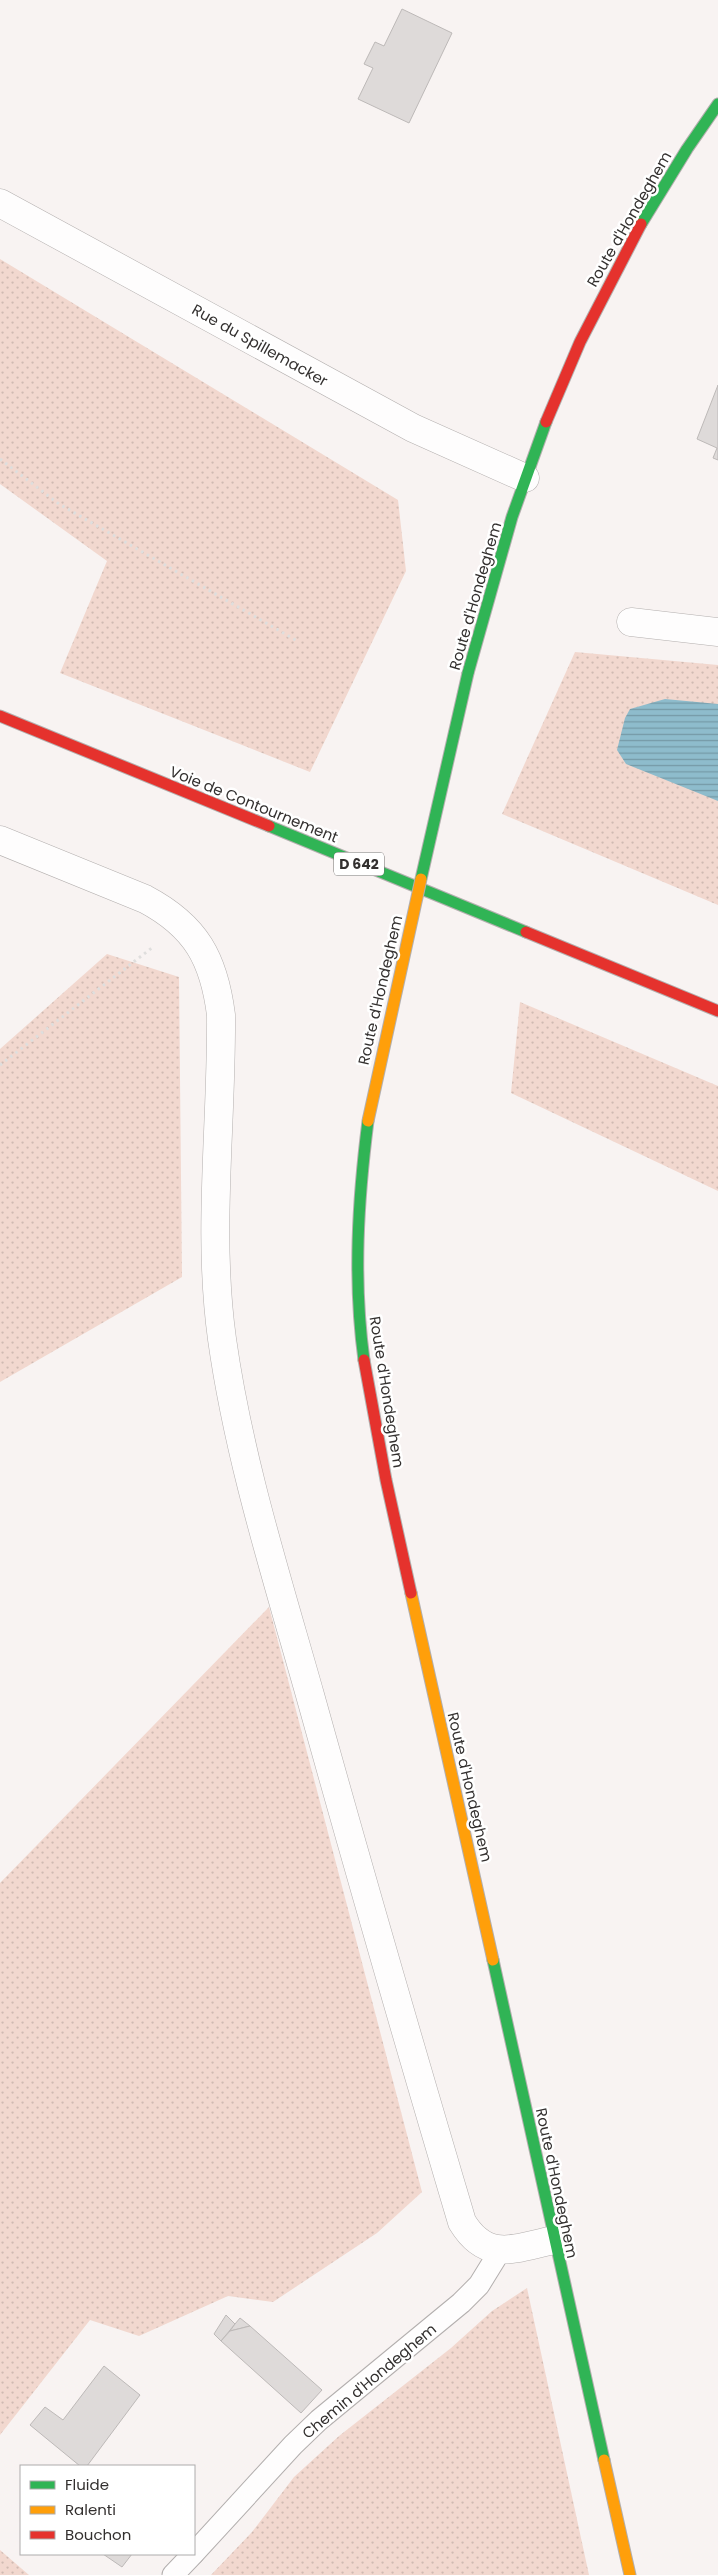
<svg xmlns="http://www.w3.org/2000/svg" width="718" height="2575" font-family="Poppins,sans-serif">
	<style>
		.green { fill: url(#green-dots) }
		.water { fill: url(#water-rules) }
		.building { fill: #dedad9; stroke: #bdb9b8 }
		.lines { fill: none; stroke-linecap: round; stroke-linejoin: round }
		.lane-casing { stroke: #b3afae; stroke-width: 23 }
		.street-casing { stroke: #b3afae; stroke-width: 29 }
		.fast-casing { stroke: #b3afae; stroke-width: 13 }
		.slow-casing { stroke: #b3afae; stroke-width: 13 }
		.jam-casing { stroke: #b3afae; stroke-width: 13 }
		.path { stroke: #dfdedd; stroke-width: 3; stroke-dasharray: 2.5 4; stroke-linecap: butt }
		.lane { stroke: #fefdfd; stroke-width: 21 }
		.street { stroke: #fefdfd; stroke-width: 28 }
		.fast { stroke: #30b455; stroke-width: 11 }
		.slow { stroke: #ff9f0a; stroke-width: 11 }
		.jam { stroke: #e5322d; stroke-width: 11 }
		.fast-bridge-casing { stroke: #b3afae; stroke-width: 13; stroke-linecap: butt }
		.slow-bridge-casing { stroke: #b3afae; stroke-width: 13; stroke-linecap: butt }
		.fast-bridge { stroke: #30b455; stroke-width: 11 }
		.slow-bridge { stroke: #ff9f0a; stroke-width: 11 }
		.labels { text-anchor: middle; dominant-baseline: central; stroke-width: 5; stroke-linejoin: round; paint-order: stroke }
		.shield { fill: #fff; stroke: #706e6d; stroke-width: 1 }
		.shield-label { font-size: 14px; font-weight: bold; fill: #33302f }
		.street-label { font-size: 15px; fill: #33302f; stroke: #fff }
	</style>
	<defs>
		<pattern id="green-dots" width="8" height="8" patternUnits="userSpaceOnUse" patternTransform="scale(1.25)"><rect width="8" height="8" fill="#f2d8cf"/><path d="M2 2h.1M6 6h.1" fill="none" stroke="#d0bab2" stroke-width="1.8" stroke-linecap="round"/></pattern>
		<pattern id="water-rules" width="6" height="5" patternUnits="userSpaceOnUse" patternTransform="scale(1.25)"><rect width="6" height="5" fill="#8ebccc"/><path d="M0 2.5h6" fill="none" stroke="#7599a6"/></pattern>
	</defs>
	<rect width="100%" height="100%" fill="#f8f3f2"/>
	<!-- green -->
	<g class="green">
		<path d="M 0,259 L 398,500 L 406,571 L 310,772 L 60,673 L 107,561 L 0,484 Z"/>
		<path d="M 575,652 L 718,665 L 718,905 L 502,814 Z"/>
		<path d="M 107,954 L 179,977 L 182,1277 L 0,1382 L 0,1049 Z"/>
		<path d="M 520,1002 L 718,1086 L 718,1191 L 511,1093 Z"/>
		<path d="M 269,1607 L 422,2192 L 377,2233 L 273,2302 L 228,2296 L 139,2336 L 90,2320 L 0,2435 L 0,1883 Z"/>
		<path d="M 527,2288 L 589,2575 L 211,2575 L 252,2532 L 294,2477 L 339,2436 L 451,2348 L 492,2311 Z"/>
		<path d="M 0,2550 L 29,2575 L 0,2575 Z"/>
	</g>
	<!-- water -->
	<path class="water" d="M 665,699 L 718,704 L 718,801 L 626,764 L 617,750 L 625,718 L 630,709 Z"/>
	<!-- building -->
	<g class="building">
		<path d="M 402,9 L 452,33 L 409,123 L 358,99 L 373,68 L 364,64 L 375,42 L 384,46 Z"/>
		<path d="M 718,385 L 718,460 L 713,458 L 717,448 L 697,439 Z"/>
		<path d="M 226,2315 L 235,2324 L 221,2341 L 214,2334 Z"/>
		<path d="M 240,2318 L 250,2326 L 230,2331 L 235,2324 Z"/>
		<path d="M 250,2326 L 322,2390 L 301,2413 L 221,2341 L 230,2331 Z"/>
		<path d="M 104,2366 L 140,2395 L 87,2466 L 80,2466 L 30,2425 L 45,2407 L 63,2420 Z"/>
		<path d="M 103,2554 L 132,2554 L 122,2567 Z"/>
	</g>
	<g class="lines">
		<defs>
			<g id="lane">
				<path d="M 194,2553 L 293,2445 L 319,2420 L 461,2303 L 479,2285 L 500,2251"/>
				<path d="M 173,2575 L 193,2554"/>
			</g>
			<g id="street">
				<path d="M 0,203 L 413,428 L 525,478"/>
				<path d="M 631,622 L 718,632"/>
				<path d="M 0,840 L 145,899 C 196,926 214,959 221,1015 C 222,1124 207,1231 222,1339 C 239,1460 277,1578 310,1695 C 359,1871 410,2047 462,2222 C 487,2263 515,2248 554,2240"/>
			</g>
			<g id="fast">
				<path d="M 641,224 L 687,149 L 718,104"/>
				<path d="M 468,673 L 512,517 L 546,422"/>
				<path d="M 269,826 L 526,932"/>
				<path d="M 364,1360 C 353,1280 358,1200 368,1121"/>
				<path d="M 493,1960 L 604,2460"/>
			</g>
			<g id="slow">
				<path d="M 411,1593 L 493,1960"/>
				<path d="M 604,2460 L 630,2575"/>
			</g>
			<g id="jam">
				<path d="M 546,422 L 580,342 L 641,224"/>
				<path d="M 0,716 L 269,826"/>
				<path d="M 526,932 L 718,1011"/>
				<path d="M 364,1360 L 386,1480 L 411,1593"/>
			</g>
		</defs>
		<!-- lane casing -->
		<use href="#lane" class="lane-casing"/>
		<!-- street casing -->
		<use href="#street" class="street-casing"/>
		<!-- fast casing -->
		<use href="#fast" class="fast-casing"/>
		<!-- slow casing -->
		<use href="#slow" class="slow-casing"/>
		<!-- jam casing -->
		<use href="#jam" class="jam-casing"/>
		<!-- path -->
		<g class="path">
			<path d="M 0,459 L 59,504 L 299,642"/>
			<path d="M 0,1065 L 153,947"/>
		</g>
		<!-- lane -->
		<use href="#lane" class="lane"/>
		<!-- street -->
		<use href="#street" class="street"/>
		<!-- fast -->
		<use href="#fast" class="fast"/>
		<!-- slow -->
		<use href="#slow" class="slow"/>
		<!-- jam -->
		<use href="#jam" class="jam"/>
		<defs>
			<path id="fast-bridge" d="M 421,879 L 468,673"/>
			<path id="slow-bridge" d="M 368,1121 L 421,879"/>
		</defs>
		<!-- fast-bridge casing -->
		<use href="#fast-bridge" class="fast-bridge-casing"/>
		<!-- slow-bridge casing -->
		<use href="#slow-bridge" class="slow-bridge-casing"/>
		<!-- fast-bridge -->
		<use href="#fast-bridge" class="fast-bridge"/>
		<!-- slow-bridge -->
		<use href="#slow-bridge" class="slow-bridge"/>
	</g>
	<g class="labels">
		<!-- shield labels -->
		<rect class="shield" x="334" y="852.5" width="50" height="23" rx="4"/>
		<g class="shield-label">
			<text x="359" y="864">D 642</text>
		</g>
		<!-- street labels -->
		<g class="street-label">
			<text transform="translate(629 219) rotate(-60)">Route d'Hondeghem</text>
			<text transform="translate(260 345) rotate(29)">Rue du Spillemacker</text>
			<text transform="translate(475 596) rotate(-74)">Route d'Hondeghem</text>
			<text transform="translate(254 804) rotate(22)">Voie de Contournement</text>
			<text transform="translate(380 990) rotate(-77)">Route d'Hondeghem</text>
			<text transform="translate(387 1392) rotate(81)">Route d'Hondeghem</text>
			<text transform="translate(470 1787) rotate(77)">Route d'Hondeghem</text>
			<text transform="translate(557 2183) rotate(78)">Route d'Hondeghem</text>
			<text transform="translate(369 2381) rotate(-40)">Chemin d'Hondeghem</text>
		</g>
	</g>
	<!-- legend -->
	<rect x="20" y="2465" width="175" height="90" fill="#ffffff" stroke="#adacac"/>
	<rect x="30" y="2481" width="25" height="8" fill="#30b455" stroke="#adacac"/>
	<text x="65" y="2490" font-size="15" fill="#33302f">Fluide</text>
	<rect x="30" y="2506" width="25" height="8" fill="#ff9f0a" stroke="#adacac"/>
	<text x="65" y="2515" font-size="15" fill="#33302f">Ralenti</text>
	<rect x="30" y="2531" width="25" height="8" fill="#e5322d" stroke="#adacac"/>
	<text x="65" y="2540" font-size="15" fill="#33302f">Bouchon</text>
</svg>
